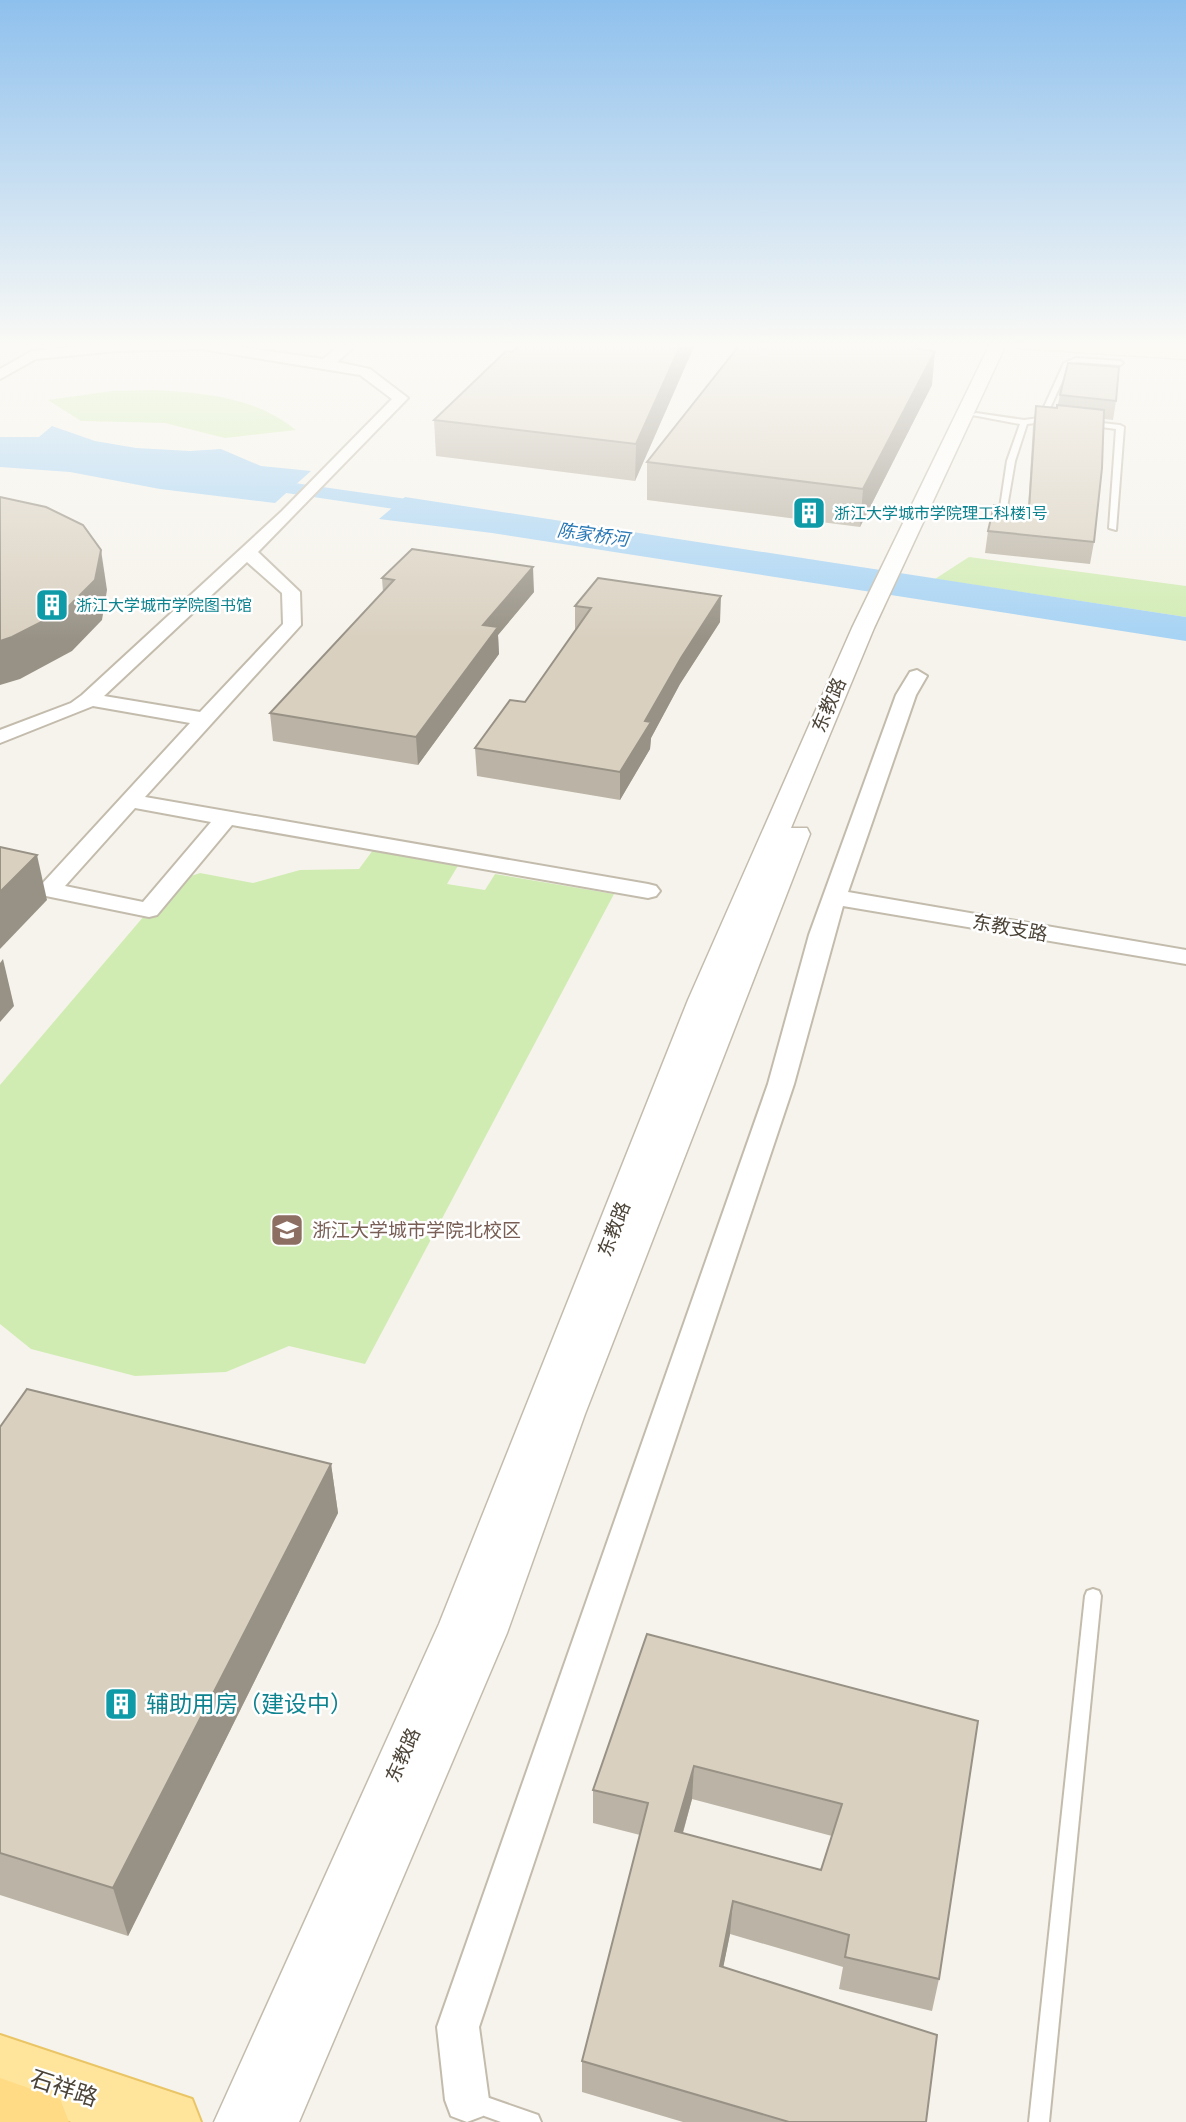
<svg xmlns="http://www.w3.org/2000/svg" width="1186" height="2122" font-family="Montserrat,'Noto Sans SC',sans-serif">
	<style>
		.green { fill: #d1ecb3 }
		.water { fill: #a7d3f4 }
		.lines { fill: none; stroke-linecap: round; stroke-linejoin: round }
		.canal { fill: #a7d3f4; fill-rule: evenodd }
		.service-casing { stroke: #c3bcad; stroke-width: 4 }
		.minor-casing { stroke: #c3bcad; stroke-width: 4 }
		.tertiary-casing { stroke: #c3bcad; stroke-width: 3 }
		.secondary-casing { stroke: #d8c89a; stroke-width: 3 }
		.primary-casing { stroke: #eac566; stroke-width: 4 }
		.trunk-casing { stroke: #e5a837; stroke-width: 4 }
		.service { fill: #fff; fill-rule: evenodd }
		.minor { fill: #fff; fill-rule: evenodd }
		.tertiary { fill: #fff; fill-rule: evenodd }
		.secondary { fill: #fff4cd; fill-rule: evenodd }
		.primary { fill: #ffe59c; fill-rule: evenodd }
		.trunk { fill: #ffdb85; fill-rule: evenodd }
		.wall { fill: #bbb3a5; fill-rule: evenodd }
		.shaded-wall { fill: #989286 }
		.building { fill: #d9d0c0; stroke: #989286; stroke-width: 2; fill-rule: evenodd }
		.labels { text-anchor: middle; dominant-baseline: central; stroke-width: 5; stroke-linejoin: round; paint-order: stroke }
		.far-culture-label { font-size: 16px; fill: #0d838f; stroke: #fff; text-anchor: start }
		.far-water-label { font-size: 18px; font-style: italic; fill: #2978b6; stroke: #fff }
		.street-label { font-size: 19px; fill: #4c4438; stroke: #fff }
		.education-label { font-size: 19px; fill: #785e54; stroke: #fff; text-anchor: start }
		.near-culture-label { font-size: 23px; fill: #0d838f; stroke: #fff; text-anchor: start }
		.near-street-label { font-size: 23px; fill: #4c4438; stroke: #fff }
	</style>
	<rect width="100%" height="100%" fill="#f6f3ec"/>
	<!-- green -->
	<g class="green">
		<path d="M 154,390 C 205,393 255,397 296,430 L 225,438 L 165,423 L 81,421 L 48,400 L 112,391 Z"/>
		<path d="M 969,557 L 1186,586 L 1186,617 L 935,579 Z"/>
		<path d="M 373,850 L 459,864 L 447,884 L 485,890 L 495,874 L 614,894 L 365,1364 L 289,1346 L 226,1372 L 135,1376 L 31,1349 L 0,1324 L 0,1085 L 173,882 L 200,873 L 253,883 L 300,870 L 359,869 Z"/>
	</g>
	<!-- water -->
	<g class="water">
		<path d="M 52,426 L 95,441 L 136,448 L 190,451 L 221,449 L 261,466 L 311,471 L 275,503 L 160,489 L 70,472 L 0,467 L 0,437 L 39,437 Z"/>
		<path d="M 405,497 L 1186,617 L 1186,641 L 492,533 L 379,519 Z"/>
	</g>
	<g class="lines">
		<!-- canal -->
		<path class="canal" d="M 252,477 L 435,503 L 445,509 L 435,515 L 245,487 L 243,483 Z"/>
		<defs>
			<g id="service">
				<path d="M 1076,358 L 1120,361 L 1123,363 L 1120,365 L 1077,362 L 1070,364 L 1046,417 L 1054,417 L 1054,421 L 1027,424 L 1015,461 L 1005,519 L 998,521 L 1007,461 L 1020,424 L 972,415 L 976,413 L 1024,420 L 1039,418 L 1064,363 Z"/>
				<path d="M 1083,421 L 1120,425 L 1124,427 L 1116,530 L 1109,528 L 1116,429 L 1086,425 L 1082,423 Z"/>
				<path d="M 1093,1589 L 1099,1591 L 1101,1596 L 1049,2122 L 1029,2122 L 1085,1596 L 1087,1591 Z"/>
				<path d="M 472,2092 L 538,2115 L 541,2122 L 501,2122 L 465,2109 L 462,2102 L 465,2095 Z"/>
			</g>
			<g id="minor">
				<path d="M 207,342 L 323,359 L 344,342 L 359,342 L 337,362 L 370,369 L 408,398 L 258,552 L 300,592 L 301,625 L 145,797 L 648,884 L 656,886 L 660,891 L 656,896 L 648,898 L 232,825 L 157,915 L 149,917 L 41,895 L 37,890 L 41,885 L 190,723 L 93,706 L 0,743 L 0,730 L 71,703 L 82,695 L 282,511 L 392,399 L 360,375 L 201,349 L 117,351 L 36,359 L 0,379 L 0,369 L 32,351 L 117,343 ZM 247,562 L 282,593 L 283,624 L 200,712 L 104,696 ZM 135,808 L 211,822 L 143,902 L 65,886 Z"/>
				<path d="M 917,670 L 927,676 L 916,695 L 848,892 L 1186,950 L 1186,964 L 843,906 L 794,1084 L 479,2027 L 489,2100 L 483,2116 L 467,2122 L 451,2116 L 445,2100 L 437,2027 L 768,1084 L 809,935 L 896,695 L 910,672 Z"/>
			</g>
			<path id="tertiary" d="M 991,342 L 1007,342 L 874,628 L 791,828 L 807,828 L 810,834 L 585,1414 L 507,1633 L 299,2122 L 214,2122 L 439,1624 L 688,1000 L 852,628 Z"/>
			<path id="secondary" d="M 1006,342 L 1102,342 L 1186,347 L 1186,359 L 1016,348 Z"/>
			<path id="primary" d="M 0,2035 L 192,2099 L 201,2122 L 71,2122 L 0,2099 Z"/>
			<path id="trunk" d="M 0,2078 L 60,2099 L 69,2122 L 0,2122 Z"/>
		</defs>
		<!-- service casing -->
		<use href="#service" class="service-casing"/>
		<!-- minor casing -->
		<use href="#minor" class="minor-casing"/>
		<!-- tertiary casing -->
		<use href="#tertiary" class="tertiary-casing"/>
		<!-- secondary casing -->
		<use href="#secondary" class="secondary-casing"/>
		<!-- primary casing -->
		<use href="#primary" class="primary-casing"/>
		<!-- trunk casing -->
		<use href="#trunk" class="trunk-casing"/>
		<!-- service -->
		<use href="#service" class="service"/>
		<!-- minor -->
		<use href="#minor" class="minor"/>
		<!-- tertiary -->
		<use href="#tertiary" class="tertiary"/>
		<!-- secondary -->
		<use href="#secondary" class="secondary"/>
		<!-- primary -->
		<use href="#primary" class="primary"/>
		<!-- trunk -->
		<use href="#trunk" class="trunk"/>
	</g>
	<!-- wall -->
	<g class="wall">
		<path d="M 524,342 L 696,342 L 635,481 L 436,456 L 434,420 Z"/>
		<path d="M 920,342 L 920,349 L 932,385 L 860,527 L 647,500 L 647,462 Z"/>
		<path d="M 1060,395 L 1116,401 L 1113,420 L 1104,419 L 1094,542 L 1090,564 L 985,553 L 988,531 L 1028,508 L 1033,426 L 1036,406 L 1057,408 Z"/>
		<path d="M 382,578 L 534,592 L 498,635 L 499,654 L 418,765 L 273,741 L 270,713 L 383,592 Z"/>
		<path d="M 575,606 L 720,622 L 680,684 L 651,738 L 650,749 L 620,800 L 477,776 L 475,748 L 525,702 L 575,631 Z"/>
		<path d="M 0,1427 L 331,1464 L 338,1513 L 128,1936 L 0,1895 Z"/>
		<path d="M 647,1634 L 978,1721 L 939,1979 L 932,2011 L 839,1989 L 843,1967 L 730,1934 L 723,1967 L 926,2122 L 683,2122 L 582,2092 L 582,2061 L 640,1835 L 593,1823 L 593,1790 ZM 692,1799 L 832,1836 L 821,1870 L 683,1833 Z"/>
	</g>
	<!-- shaded-wall -->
	<g class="shaded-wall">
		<path d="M 682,342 L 696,342 L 635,481 L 636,444 Z"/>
		<path d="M 935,351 L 932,385 L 860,527 L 863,489 Z"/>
		<path d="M 101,550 L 107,590 L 102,620 L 72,651 L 20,679 L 0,685 L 0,641 Z"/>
		<path d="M 533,567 L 534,592 L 498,635 L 499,654 L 418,765 L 416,737 L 483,625 Z"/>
		<path d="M 721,596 L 720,622 L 680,684 L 651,738 L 650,749 L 620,800 L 620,772 L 645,721 L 681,658 Z"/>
		<path d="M 37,855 L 47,900 L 0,949 L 0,892 Z"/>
		<path d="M 3,959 L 14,1006 L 0,1022 L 0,963 Z"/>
		<path d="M 331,1464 L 338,1513 L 128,1936 L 113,1888 Z"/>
		<path d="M 694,1766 L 692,1799 L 674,1864 L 675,1831 Z"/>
		<path d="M 733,1901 L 730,1934 L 717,1998 L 720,1966 Z"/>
	</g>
	<!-- building -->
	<g class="building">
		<path d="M 524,342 L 682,342 L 636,444 L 434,420 L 506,351 L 512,352 Z"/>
		<path d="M 742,342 L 920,342 L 917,349 L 935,351 L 863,489 L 647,462 Z"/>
		<path d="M 1068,363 L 1119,367 L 1116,401 L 1060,395 Z"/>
		<path d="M 1057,405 L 1104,410 L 1102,468 L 1094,542 L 988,531 L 994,505 L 1029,509 L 1036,406 L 1057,408 Z"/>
		<path d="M 0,497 L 46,507 L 83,525 L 101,550 L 95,580 L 65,610 L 12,637 L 0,641 Z"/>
		<path d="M 412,549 L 533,567 L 483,625 L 498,627 L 416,737 L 270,713 L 394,580 L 382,578 Z"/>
		<path d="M 598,578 L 721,596 L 681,658 L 645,721 L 651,722 L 620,772 L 475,748 L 510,700 L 525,702 L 591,608 L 575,606 Z"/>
		<path d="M 0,847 L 37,855 L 0,892 Z"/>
		<path d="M 27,1389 L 331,1464 L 113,1888 L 0,1853 L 0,1427 Z"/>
		<path d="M 647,1634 L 978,1721 L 939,1979 L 845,1957 L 849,1935 L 733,1901 L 720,1966 L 937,2035 L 926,2122 L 789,2122 L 582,2061 L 648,1803 L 593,1790 ZM 694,1766 L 842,1804 L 821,1870 L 675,1831 Z"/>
	</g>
	<!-- sky -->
	<linearGradient id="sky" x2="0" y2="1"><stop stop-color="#8ec0ed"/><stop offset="0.54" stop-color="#fbfaf6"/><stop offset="1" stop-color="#fbfaf6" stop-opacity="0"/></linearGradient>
	<rect width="1186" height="639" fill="url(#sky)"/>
	<!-- icons -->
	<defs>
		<symbol id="building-square" viewBox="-11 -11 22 22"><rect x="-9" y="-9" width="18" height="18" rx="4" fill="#0f9aa8" stroke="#fff"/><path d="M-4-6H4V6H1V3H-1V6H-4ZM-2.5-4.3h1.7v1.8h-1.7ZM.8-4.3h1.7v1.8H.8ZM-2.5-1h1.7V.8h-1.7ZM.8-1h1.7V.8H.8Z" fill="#fff"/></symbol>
		<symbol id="university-square" viewBox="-11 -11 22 22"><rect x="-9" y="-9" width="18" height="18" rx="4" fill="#8d6e63" stroke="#fff"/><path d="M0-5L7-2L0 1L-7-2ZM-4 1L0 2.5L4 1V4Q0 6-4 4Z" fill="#fff"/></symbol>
	</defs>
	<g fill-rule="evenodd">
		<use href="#building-square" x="790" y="494" width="38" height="38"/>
		<use href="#building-square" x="33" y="586" width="38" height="38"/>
		<use href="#university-square" x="268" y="1211" width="38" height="38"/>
		<use href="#building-square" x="102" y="1685" width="38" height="38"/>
	</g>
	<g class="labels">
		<!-- far-culture labels -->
		<g class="far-culture-label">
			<text x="834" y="513">浙江大学城市学院理工科楼1号</text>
			<text x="76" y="605">浙江大学城市学院图书馆</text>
		</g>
		<!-- far-water labels -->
		<g class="far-water-label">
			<text transform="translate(593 535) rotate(8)">陈家桥河</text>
		</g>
		<!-- street labels -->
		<g class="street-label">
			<text transform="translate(829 705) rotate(-67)">东教路</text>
			<text transform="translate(1010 928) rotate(10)">东教支路</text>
			<text transform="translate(614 1229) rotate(-69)">东教路</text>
			<text transform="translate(403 1755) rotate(-66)">东教路</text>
		</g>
		<!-- education labels -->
		<g class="education-label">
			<text x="312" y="1230">浙江大学城市学院北校区</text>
		</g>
		<!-- near-culture labels -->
		<g class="near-culture-label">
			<text x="146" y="1704">辅助用房（建设中）</text>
		</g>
		<!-- near-street labels -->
		<g class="near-street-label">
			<text transform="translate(64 2088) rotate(18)">石祥路</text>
		</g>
	</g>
</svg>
